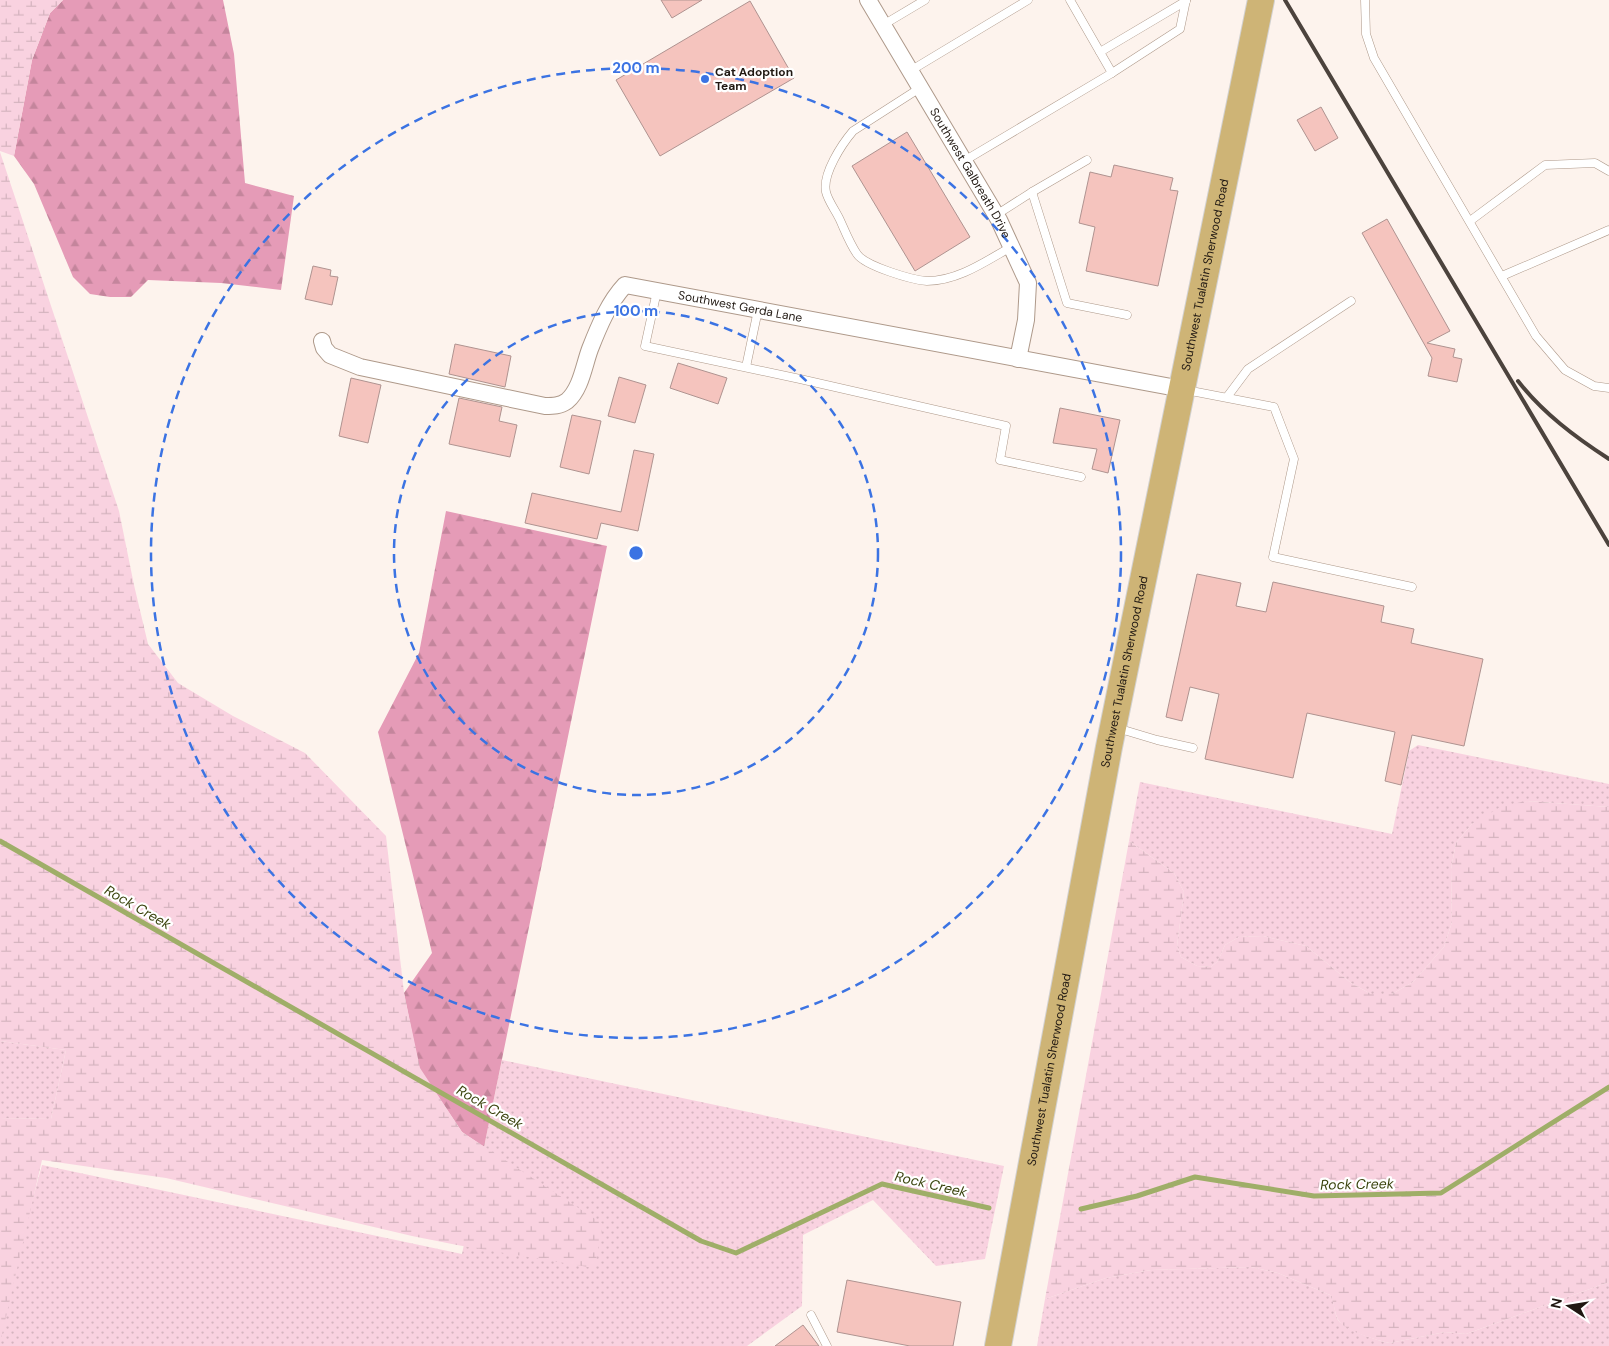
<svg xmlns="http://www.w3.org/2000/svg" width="1609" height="1346" font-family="'DM Sans',sans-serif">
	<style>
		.grass { fill: url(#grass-dots) }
		.forest { fill: url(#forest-firs) }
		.wetland { fill: url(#wetland-marsh) }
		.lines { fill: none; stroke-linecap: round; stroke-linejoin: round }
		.stream { stroke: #9fae68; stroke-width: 5 }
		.building { fill: #f5c4be; stroke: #af9390 }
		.service-casing { stroke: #ae998a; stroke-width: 9 }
		.minor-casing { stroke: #ae998a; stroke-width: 18 }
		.trunk-casing { stroke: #d2d1d0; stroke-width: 28 }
		.service { stroke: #fff; stroke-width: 8 }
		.minor { stroke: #fff; stroke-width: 16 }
		.trunk { stroke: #ceb476; stroke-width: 26 }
		.rail { stroke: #4c433d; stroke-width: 4 }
		.ring { fill: none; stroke: #3b73e3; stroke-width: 2.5; stroke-dasharray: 9 6 }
		.poi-dot { fill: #3b73e3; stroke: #fff; stroke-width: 2 }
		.labels { text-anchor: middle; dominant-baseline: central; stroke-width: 4.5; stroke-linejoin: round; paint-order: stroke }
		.poi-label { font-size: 12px; font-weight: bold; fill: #201812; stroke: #fff; text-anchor: start }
		.street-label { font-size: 12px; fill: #201812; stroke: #fff }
		.water-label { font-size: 14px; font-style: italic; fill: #3b440e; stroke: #fff }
		.centre { fill: #3b73e3; stroke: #fff; stroke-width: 2.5 }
		.ring-label { font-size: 15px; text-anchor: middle; font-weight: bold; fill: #3b73e3; stroke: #fff; stroke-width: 4.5; stroke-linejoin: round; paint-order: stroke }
	</style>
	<defs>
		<pattern id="grass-dots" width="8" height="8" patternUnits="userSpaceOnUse" patternTransform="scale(1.25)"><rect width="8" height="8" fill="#f9d2e0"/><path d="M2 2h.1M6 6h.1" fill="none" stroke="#d5b4bf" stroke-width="1.8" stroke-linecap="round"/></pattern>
		<pattern id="forest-firs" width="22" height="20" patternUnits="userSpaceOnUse" patternTransform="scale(1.25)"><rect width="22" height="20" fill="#e59bb7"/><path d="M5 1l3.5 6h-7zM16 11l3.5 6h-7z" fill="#c4859c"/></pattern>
		<pattern id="wetland-marsh" width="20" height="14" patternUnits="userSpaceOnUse" patternTransform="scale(1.25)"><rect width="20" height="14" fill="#f9d2e0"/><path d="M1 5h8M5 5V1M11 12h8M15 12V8" fill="none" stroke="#d5b4bf"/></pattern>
	</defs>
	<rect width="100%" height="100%" fill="#fdf3ed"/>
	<!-- grass -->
	<g class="grass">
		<path d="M 1418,745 L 1609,784 L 1609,807 L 1527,801 L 1472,824 L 1456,843 L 1451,869 L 1452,922 L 1444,947 L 1413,982 L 1392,994 L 1371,994 L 1351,983 L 1306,946 L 1263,936 L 1239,937 L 1225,945 L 1218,961 L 1211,967 L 1197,966 L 1181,957 L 1177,946 L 1184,892 L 1174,873 L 1129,841 L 1140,782 L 1392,834 L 1409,751 Z"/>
		<path d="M 0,1041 L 66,1050 L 51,1119 L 0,1118 Z"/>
		<path d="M 502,1060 L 1004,1166 L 985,1259 L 936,1266 L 873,1200 L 803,1235 L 802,1306 L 747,1346 L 0,1346 L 0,1319 L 42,1165 L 462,1254 Z"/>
		<path d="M 1251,1267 L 1278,1273 L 1330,1295 C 1335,1303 1334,1310 1337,1318 C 1341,1329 1378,1341 1390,1343 L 1445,1332 L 1466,1334 L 1609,1282 L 1609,1346 L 1037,1346 L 1045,1299 L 1106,1278 L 1151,1270 Z"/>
	</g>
	<!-- forest -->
	<g class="forest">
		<path d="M 63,0 L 223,0 L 234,54 L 245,183 L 294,196 L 281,290 L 221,283 L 148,280 L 131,297 L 110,297 L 90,294 L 73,277 L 34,184 L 14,156 L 32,60 L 50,13 Z"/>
		<path d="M 446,511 L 607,546 L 484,1147 L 462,1132 L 419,1068 L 404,993 L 432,953 L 378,732 L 419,653 Z"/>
	</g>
	<!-- wetland -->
	<g class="wetland">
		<path d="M 0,0 L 63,0 L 50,13 L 32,60 L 14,156 L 0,151 Z"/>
		<path d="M 0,152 L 119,511 L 134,585 L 148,644 L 178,683 L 233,716 L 305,753 L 386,836 L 404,993 L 420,1068 L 462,1132 L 603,1224 L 594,1268 L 457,1245 L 412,1236 L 166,1178 L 42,1160 L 0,1343 L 0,1118 L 51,1119 L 66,1050 L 0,1041 Z"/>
		<path d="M 1527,801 L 1609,807 L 1609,1282 L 1466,1334 L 1445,1332 L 1390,1343 C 1379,1341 1345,1331 1339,1321 C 1334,1314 1335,1303 1330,1295 L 1278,1273 L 1251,1267 L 1151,1270 L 1106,1278 L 1045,1299 L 1129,841 L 1174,873 L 1184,892 L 1177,946 L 1181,957 L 1197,966 L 1211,967 L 1218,961 L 1225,945 L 1239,937 L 1263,936 L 1306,946 L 1351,983 L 1371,994 L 1392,994 L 1413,982 L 1444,947 L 1452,922 L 1451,869 L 1456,843 L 1472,824 L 1502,806 Z"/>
	</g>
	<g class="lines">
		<!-- stream -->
		<g class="stream">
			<path d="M 0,841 L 701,1241 L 736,1253 L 882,1184 L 989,1208"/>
			<path d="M 1081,1209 L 1137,1196 L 1195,1177 L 1314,1196 L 1441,1193 L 1609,1087"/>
		</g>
	</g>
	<!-- building -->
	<g class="building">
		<path d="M 661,0 L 702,0 L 672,18 Z"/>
		<path d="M 750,1 L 794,78 L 660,156 L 616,80 Z"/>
		<path d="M 1321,107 L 1338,138 L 1315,151 L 1297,120 Z"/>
		<path d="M 907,132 L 970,237 L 915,271 L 852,166 Z"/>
		<path d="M 1114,165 L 1173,178 L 1170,190 L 1178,191 L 1158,286 L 1086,271 L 1095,227 L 1079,223 L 1090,172 L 1111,177 Z"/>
		<path d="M 1387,219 L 1450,331 L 1427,343 L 1455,349 L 1453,357 L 1462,359 L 1457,382 L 1428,376 L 1432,358 L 1362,233 Z"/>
		<path d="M 313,266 L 331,270 L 330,276 L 338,277 L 332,305 L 305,299 Z"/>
		<path d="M 455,344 L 511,356 L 505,387 L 449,374 Z"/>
		<path d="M 678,363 L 727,378 L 718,404 L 670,388 Z"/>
		<path d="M 619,377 L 646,385 L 635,423 L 608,416 Z"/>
		<path d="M 351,378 L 381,385 L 368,443 L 339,436 Z"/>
		<path d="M 459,398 L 502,407 L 499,421 L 517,425 L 510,457 L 449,444 Z"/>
		<path d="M 1060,408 L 1120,420 L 1108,473 L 1092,469 L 1097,449 L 1053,443 Z"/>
		<path d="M 572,415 L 601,421 L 589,474 L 560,467 Z"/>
		<path d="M 634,450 L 654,454 L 638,531 L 601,523 L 597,539 L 525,523 L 532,493 L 621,512 Z"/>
		<path d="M 1197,574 L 1241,583 L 1236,606 L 1266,612 L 1273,582 L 1384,606 L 1381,622 L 1414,629 L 1411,643 L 1483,659 L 1464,746 L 1412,735 L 1401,785 L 1385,781 L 1395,732 L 1307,713 L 1293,778 L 1205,759 L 1219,694 L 1190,687 L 1182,721 L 1166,717 Z"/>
		<path d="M 847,1280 L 961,1302 L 953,1346 L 910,1346 L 837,1332 Z"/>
		<path d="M 803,1325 L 819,1346 L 775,1346 Z"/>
	</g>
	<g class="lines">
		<defs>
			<g id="service">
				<path d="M 1070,0 L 1112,73"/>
				<path d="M 1365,0 L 1366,34 L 1374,58 L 1536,336 L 1565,370 L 1594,386 L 1609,388"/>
				<path d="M 883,25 L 925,0"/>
				<path d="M 1100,52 L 1186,1"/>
				<path d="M 910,71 L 1028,0"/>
				<path d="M 920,88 L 853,131 C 842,144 822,174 826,192 C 828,201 836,211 840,220 C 845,231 850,244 857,254 C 865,266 912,280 927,281 C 958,281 986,261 1011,247"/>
				<path d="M 964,161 L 1112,73 L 1180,29 L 1186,0"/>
				<path d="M 1032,192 L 1087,160"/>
				<path d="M 996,215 L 1032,192 L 1067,303 L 1127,315"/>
				<path d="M 1470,221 L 1545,165 L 1595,163 L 1609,171"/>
				<path d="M 1502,276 L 1609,230"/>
				<path d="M 657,291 L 645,346 L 800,379 L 1006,426 L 1000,460 L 1081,477"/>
				<path d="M 746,367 L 758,310"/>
				<path d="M 1186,390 L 1274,407 L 1294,459 L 1273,557 L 1412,587"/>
				<path d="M 1227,397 L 1248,369 L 1351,301"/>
				<path d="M 1117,728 L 1157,740 L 1193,748"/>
				<path d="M 811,1315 L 827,1346"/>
			</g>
			<g id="minor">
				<path id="s1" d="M 868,0 L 999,220 L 1028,283 L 1026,320 L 1018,359"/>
				<path id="s2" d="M 322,341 L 324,348 L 330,355 L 360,367 L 545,406 C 553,406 560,406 567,401 C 581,389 584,365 590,349 C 599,326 609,302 625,285 L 1182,389"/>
			</g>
			<g id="trunk">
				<path id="s3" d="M 998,1346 L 1109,747 L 1261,0"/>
			</g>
		</defs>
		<!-- service casing -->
		<use href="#service" class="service-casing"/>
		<!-- minor casing -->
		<use href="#minor" class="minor-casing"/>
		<!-- trunk casing -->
		<use href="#trunk" class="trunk-casing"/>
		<!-- service -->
		<use href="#service" class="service"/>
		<!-- minor -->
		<use href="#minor" class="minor"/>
		<!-- trunk -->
		<use href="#trunk" class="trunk"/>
		<!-- rail -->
		<g class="rail">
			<path d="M 1285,0 L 1609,545"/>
			<path d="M 1518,381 C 1543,413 1575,437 1609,459"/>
		</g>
	</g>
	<!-- distance rings -->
	<g class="ring">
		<circle cx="636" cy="553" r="242"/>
		<circle cx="636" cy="553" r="485"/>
	</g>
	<!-- markers -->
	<circle class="poi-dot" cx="705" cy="79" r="5"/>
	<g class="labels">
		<!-- poi labels -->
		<g class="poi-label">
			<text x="715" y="72">Cat Adoption<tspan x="715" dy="14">Team</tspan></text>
		</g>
		<!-- street labels -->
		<g class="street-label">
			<text stroke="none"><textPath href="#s1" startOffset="201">Southwest Galbreath Drive</textPath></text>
			<text stroke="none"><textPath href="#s3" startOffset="1091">Southwest Tualatin Sherwood Road</textPath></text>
			<text stroke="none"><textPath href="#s2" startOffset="509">Southwest Gerda Lane</textPath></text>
			<text stroke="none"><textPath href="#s3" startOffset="686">Southwest Tualatin Sherwood Road</textPath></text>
			<text stroke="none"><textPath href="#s3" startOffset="281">Southwest Tualatin Sherwood Road</textPath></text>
		</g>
		<!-- water labels -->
		<g class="water-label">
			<text transform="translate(138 907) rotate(30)">Rock Creek</text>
			<text transform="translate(490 1107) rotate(30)">Rock Creek</text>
			<text transform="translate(931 1184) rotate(13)">Rock Creek</text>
			<text transform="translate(1357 1184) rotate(-1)">Rock Creek</text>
		</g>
	</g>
	<circle cx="636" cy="553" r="8" class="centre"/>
	<g class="ring-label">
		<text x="636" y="73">200 m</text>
		<text x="636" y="316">100 m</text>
	</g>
	<!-- north arrow -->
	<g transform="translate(1569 1306) rotate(282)" stroke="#ffffff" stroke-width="4" paint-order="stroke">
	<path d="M0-4L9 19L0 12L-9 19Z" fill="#201812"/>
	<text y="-8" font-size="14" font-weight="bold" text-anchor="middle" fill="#201812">N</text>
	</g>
</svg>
